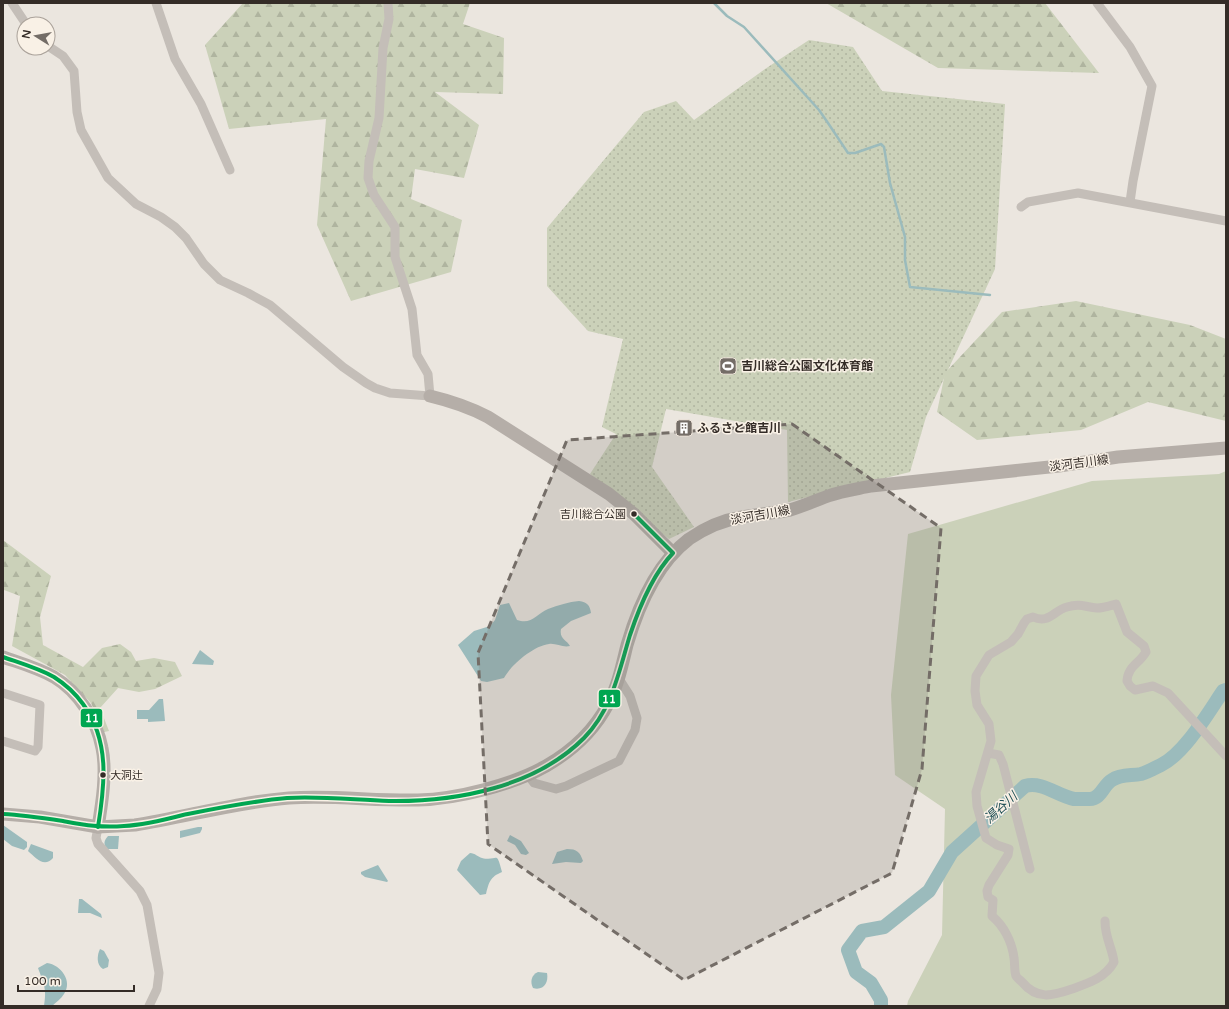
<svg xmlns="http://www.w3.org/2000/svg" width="1229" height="1009" font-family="'Varela Round','Noto Sans JP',sans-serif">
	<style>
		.green { fill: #cbd1b9 }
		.forest { fill: url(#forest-firs) }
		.park { fill: url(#park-dots) }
		.water { fill: #9bbbbc }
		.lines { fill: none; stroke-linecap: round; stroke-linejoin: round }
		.stream { stroke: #9bbbbc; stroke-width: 2.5 }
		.river { stroke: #9bbbbc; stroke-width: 14 }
		.street { stroke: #c4beb8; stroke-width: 9 }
		.secondary { stroke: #b5aea8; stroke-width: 13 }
		.bus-1-casing { stroke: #f9f1e6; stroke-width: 7 }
		.bus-1 { stroke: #00a651; stroke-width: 4 }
		.marked { fill: #746d67; fill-opacity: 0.2; stroke: #746d67; stroke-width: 3; stroke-dasharray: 8 5; stroke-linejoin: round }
		.bus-dot { fill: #342c27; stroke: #f9f1e6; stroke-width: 1.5 }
		.labels { text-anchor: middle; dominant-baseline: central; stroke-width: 3; stroke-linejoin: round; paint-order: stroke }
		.bus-label { font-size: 11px; fill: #342c27; stroke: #f9f1e6; text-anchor: end }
		.poi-label { font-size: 12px; font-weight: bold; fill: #342c27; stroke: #f9f1e6; text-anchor: start }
		.street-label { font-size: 12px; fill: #342c27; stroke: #f9f1e6 }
		.water-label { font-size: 13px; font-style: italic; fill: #1d4e55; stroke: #f9f1e6 }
		.line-badge { stroke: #f9f1e6; stroke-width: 1.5 }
		.badge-label { font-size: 11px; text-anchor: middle; font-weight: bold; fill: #fff }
	</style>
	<defs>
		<pattern id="forest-firs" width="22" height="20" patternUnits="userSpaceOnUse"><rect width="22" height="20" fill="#cbd1b9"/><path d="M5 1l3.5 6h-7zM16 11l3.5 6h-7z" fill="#afb49f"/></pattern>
		<pattern id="park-dots" width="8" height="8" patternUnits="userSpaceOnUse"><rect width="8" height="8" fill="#cbd1b9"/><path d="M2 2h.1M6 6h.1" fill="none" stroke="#afb49f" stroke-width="1.8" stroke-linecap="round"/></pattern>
	</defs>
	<rect width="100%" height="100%" fill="#ebe6df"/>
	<!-- green -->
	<path class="green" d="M 1226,471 L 1226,1006 L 907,1006 L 908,1001 L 942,935 L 945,809 L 895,775 L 891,695 L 908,534 L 1092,481 L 1219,474 Z"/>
	<!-- forest -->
	<g class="forest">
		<path d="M 243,3 L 470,3 L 463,24 L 504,38 L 503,94 L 435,92 L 479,125 L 464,178 L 415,169 L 411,199 L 462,220 L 451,272 L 351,301 L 317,225 L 326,119 L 229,129 L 205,45 Z"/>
		<path d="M 826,3 L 1045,3 L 1099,73 L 938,68 Z"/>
		<path d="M 1076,301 L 1190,325 L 1226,339 L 1226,421 L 1148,402 L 1081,430 L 977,440 L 937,412 L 945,373 L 1002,312 Z"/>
		<path d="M 3,540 L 51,576 L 40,617 L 43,645 L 83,667 L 102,648 L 120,644 L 131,652 L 136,661 L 154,658 L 175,662 L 182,676 L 155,689 L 139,692 L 118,688 L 100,708 L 109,731 L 104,732 L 91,703 L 65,675 L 12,646 L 20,596 L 4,590 L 3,587 Z"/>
	</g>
	<!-- park -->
	<path class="park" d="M 809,40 L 853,47 L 882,91 L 1005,104 L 995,269 L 926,417 L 910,472 L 788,502 L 787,430 L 666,409 L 652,467 L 694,527 L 669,539 L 590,474 L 616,434 L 602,427 L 623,339 L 588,331 L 547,286 L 547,228 L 644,112 L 676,101 L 694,120 L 765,69 Z"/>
	<!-- water -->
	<g class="water">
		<path d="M 579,601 C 587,602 590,605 591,613 L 571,621 L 561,629 C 559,639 567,640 570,646 C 563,648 556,643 549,644 C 533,646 511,665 504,678 L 487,682 L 481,681 L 458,645 L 474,631 L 490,626 L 495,620 L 500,605 L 509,603 L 517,620 C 532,625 536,614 548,609 C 558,605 569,602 579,601 Z"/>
		<path d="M 200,650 L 214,661 L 213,665 L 192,664 Z"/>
		<path d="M 159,699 L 163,699 L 165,721 L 148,722 L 148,719 L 137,719 L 137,710 L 149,710 Z"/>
		<path d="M 3,825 L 27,842 L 27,847 L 24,850 L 12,846 L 3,839 Z"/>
		<path d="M 198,827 L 202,827 L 202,829 L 200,833 L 180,838 L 180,831 Z"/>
		<path d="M 510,835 L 521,841 L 529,853 L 526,855 L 521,854 L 515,845 L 507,841 Z"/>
		<path d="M 108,836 L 119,836 L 118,849 L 107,849 C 103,843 104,841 108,836 Z"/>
		<path d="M 31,844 L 53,852 L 53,858 C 44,868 36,858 28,851 Z"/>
		<path d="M 567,849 C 577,849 580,852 583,861 L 581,863 L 566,862 L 552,864 L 557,852 Z"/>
		<path d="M 470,853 C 475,853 478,857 482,858 C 498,862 496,849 502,872 C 490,877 489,882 486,894 L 480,895 L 457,870 L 461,861 Z"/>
		<path d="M 378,865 L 388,881 L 387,882 L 365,877 L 361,874 L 361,872 Z"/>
		<path d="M 79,899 L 82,899 L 101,914 L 102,918 L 90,913 L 78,913 Z"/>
		<path d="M 100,949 L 104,951 L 109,960 L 108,967 L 103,969 C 96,965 97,955 100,949 Z"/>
		<path d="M 47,963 C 61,965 73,981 64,994 C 61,999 56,1002 52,1006 L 44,1006 C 47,989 44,984 38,968 Z"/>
		<path d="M 538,972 L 547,973 C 549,983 543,991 533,988 C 530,982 531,975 538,972 Z"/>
	</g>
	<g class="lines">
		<!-- stream -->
		<path class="stream" d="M 714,3 L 727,16 L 744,27 L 819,110 L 828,123 L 848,153 L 855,153 L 881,144 L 884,147 L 890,183 L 905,237 L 905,260 L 910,287 L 990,295"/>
		<!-- river -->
		<path class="river" d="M 881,1006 L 881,1000 L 871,983 L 856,972 L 848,950 L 862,931 L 884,927 L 929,891 L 952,852 L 1025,786 C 1042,781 1058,796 1074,799 C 1079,799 1085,799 1090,799 C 1101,799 1103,785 1112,780 C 1121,774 1131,776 1141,774 C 1148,772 1155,768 1161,765 C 1185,753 1208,713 1223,691 L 1226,690"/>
		<!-- street -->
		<g class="street">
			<path d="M 12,3 L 26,24"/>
			<path d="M 156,3 L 175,59 L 201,104 L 230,170"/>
			<path d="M 1097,3 L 1130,47 L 1152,86 L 1133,181 L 1130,202"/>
			<path d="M 48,46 L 63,56 L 74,71 L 77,112 L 81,130 L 108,178 L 136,204 L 161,217 L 175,227 L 186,238 L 204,264 L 220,280 L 248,293 L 270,305 L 343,367 L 366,383 L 375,388 L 390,393 L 430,396 L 428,374 L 417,355 L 412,309 L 395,257 L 395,227 L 374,195 L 368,178 L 369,161 L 379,118 L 383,48 L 389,19 L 388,3"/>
			<path d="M 1021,207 L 1028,202 L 1078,193 L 1226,221"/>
			<path d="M 3,693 L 40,705 L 38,747 L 35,751 L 3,741"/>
			<path d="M 988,753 L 999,755 L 1003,764 L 1030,869"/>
			<path d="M 528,775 L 534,783 L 556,789 L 566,786 L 619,761 L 635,730 L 637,718 L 630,696 L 621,682 L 618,681"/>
			<path d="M 98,827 L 96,838 L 98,844 L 140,891 L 147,905 L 159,973 L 157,989 L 149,1006"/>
			<path d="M 1105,921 C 1105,938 1112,947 1114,962 C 1105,978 1089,983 1072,989 C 1052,996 1037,1000 1022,982 C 1020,980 1017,978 1016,976 C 1014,970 1015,963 1014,958 C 1012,942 1004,926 992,916 L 993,900 L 988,897 L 987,891 L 989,885 L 1008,855 L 1009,849 L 997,845 L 986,838 L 977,806 L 976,792 L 991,741 L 989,724 L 977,705 L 975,691 L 976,676 L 989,655 L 1011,642 L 1018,634 L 1024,623 L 1027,619 L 1033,617 C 1049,624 1053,611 1067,607 C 1080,603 1085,607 1097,608 C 1104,608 1109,606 1116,604 L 1127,632 L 1144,646 L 1146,652 C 1139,664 1128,666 1127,681 L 1130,686 L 1135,690 L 1153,686 L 1168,693 L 1226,756"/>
		</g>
		<!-- secondary -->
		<g class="secondary">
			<path d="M 430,396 C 451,401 469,407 488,417 L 609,494 L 634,514 L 673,553"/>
			<path d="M 3,657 C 20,663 38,668 54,677 C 79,692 97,721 102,748 C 107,772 102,803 98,827"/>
			<path d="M 3,814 L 40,817 L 98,827 L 135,825 C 186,817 237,802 289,798 C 332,795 375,801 418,800 C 457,799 512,785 546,766 C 572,751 594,731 608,704 C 618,686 622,665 627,645 C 638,607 656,564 689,539 C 705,528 723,520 742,517 C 758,514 774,513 790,510 C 803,506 815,501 828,496 C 842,491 857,489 871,486 L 1059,466 L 1118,457 L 1226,448"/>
		</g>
		<defs>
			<g id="bus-1">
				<path d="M 3,657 C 20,663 38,668 54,677 C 65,684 75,693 83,704 C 110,741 105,784 98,827"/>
				<path d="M 3,814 C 23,815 43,818 63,821 C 85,825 101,828 124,826 C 144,825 164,820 183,815 C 218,808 252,801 287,798 C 321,796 355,800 389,801 C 457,802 535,787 584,738 C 612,710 619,671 630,635 C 639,608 653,574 673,553 L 634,514"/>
			</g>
		</defs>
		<!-- bus-1 casing -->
		<use href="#bus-1" class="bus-1-casing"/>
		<!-- bus-1 -->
		<use href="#bus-1" class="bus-1"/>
	</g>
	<!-- marked area -->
	<path class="marked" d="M 792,424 L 941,528 L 922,769 L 892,873 L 684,980 L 488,844 L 478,653 L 567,440 Z"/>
	<!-- icons -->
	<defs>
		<symbol id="stadium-square" viewBox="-11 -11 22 22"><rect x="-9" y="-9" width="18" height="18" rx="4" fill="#746d67" stroke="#f9f1e6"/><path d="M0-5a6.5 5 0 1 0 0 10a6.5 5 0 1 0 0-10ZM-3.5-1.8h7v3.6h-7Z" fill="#fff"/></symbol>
		<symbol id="building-square" viewBox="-11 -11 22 22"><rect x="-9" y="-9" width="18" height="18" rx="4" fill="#746d67" stroke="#f9f1e6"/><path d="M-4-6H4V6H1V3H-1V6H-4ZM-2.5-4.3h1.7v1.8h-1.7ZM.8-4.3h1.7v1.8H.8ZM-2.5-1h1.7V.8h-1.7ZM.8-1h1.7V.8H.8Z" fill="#fff"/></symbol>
	</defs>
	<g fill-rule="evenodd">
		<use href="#stadium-square" x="718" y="356" width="20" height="20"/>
		<use href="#building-square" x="674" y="418" width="20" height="20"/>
	</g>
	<!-- markers -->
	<g class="bus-dot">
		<circle cx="634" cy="514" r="3.5"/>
		<circle cx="103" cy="775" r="3.5"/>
	</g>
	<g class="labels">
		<!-- bus labels -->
		<g class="bus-label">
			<text x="626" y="514">吉川総合公園</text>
			<text x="110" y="775" text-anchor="start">大洞辻</text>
		</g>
		<!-- poi labels -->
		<g class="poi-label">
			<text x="741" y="366">吉川総合公園文化体育館</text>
			<text x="697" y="428">ふるさと館吉川</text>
		</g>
		<!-- street labels -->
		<g class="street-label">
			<text transform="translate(1079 463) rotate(-7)">淡河吉川線</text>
			<text transform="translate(760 515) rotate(-10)">淡河吉川線</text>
		</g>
		<!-- water labels -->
		<g class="water-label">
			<text transform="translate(1001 808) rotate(-42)">湯谷川</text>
		</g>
	</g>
	<g class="line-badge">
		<rect x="598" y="689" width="23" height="19" rx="4" fill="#00a651"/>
		<rect x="80" y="708" width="23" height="20" rx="4" fill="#00a651"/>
	</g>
	<g class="badge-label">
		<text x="609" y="703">11</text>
		<text x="92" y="722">11</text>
	</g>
	<!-- border -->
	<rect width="1229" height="1009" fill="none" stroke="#342c27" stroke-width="8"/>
	<!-- north arrow -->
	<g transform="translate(36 36) rotate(281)"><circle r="19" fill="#f9f1e6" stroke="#aaa29a"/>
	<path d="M0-3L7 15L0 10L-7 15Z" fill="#746d67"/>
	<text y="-6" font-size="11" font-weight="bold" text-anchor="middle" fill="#342c27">N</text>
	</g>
	<!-- scale -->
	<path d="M18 985v6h116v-6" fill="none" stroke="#342c27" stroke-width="2"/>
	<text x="24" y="985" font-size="12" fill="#342c27" stroke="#f9f1e6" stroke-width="3" paint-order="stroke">100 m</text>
</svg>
